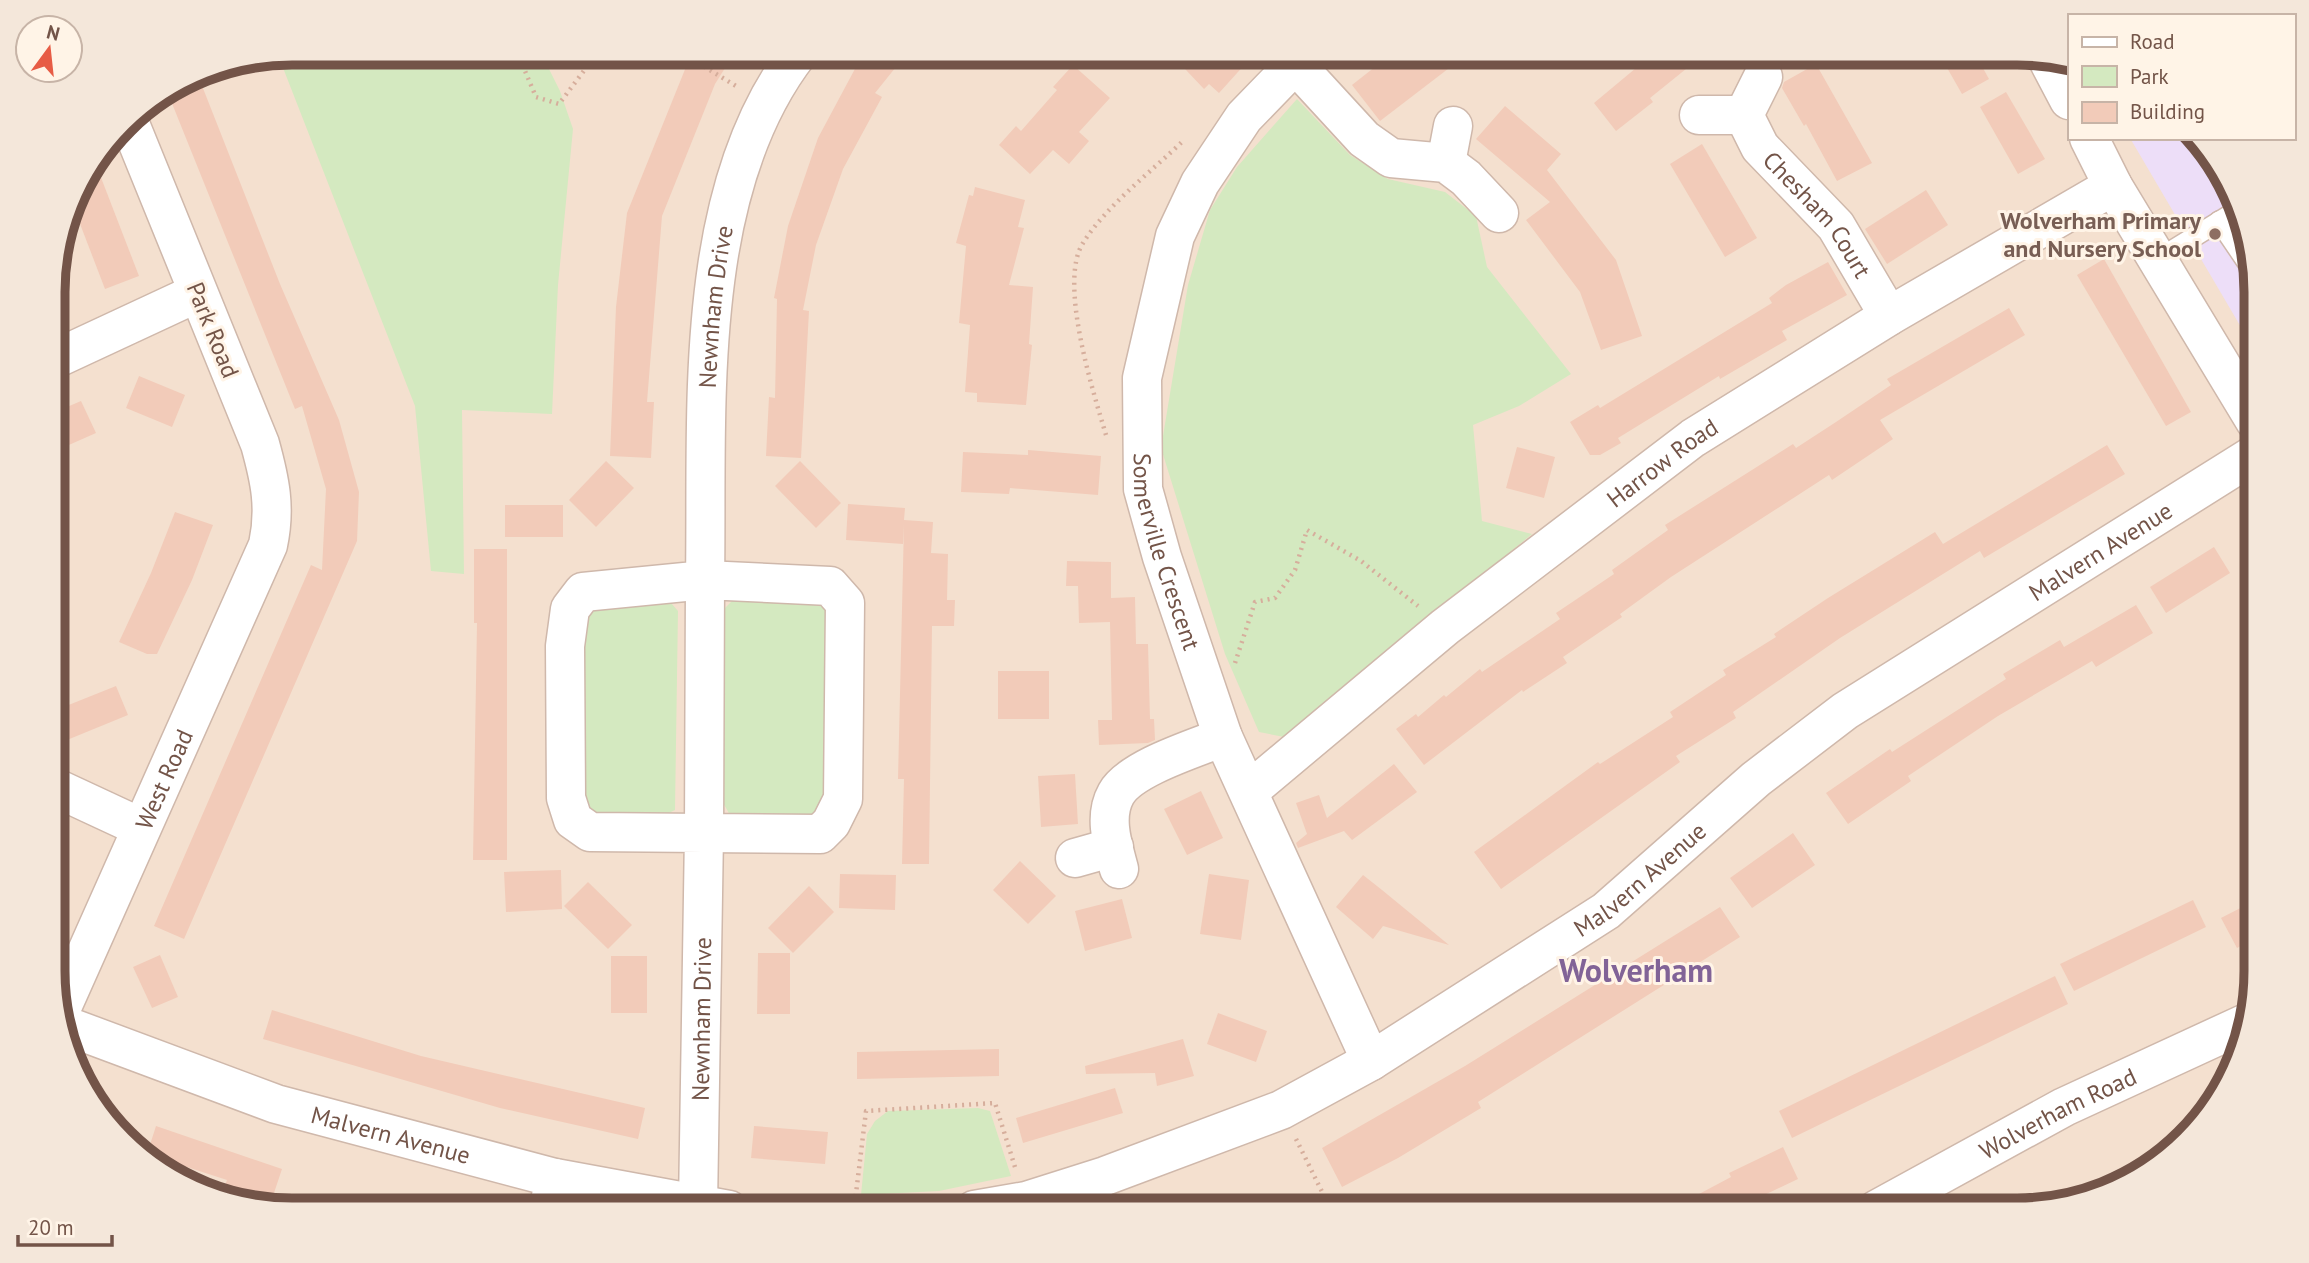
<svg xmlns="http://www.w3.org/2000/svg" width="2309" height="1263" font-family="'PT Sans',sans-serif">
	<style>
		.residential { fill: #f4e0cf }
		.education { fill: #eddef8 }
		.green { fill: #d4e9c0 }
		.building { fill: #f2cbb9 }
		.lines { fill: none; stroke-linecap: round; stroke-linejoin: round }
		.lane-casing { stroke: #cfb8ab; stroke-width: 22 }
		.street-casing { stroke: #cfb8ab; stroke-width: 41 }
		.path { stroke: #d6ae9c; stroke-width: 4.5; stroke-dasharray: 2 5; stroke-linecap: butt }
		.lane { stroke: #fff; stroke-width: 19 }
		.street { stroke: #fff; stroke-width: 38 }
		.education-dot { fill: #8d6e63; stroke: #fff4e7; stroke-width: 2.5 }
		.labels { text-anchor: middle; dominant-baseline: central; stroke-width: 6; stroke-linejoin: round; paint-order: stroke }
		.street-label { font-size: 24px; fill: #735448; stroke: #fff4e7 }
		.education-label { font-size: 24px; font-weight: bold; fill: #785e54; stroke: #fff4e7; text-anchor: end }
		.district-label { font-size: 32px; font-weight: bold; fill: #816397; stroke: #fff4e7 }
		.rim { fill: none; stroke: #735448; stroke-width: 9 }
	</style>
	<rect width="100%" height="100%" fill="#fcefe1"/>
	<!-- residential -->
	<path class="residential" d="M 291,52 L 2018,53 L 2069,65 L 2069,138 L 2193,138 L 2254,261 L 2256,972 L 2232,1078 L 2150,1170 L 2033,1210 L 291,1210 L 185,1186 L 102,1117 L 55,1003 L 53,275 L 77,185 L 134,112 L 200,71 Z"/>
	<!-- education -->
	<path class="education" d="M 2130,138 L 2193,138 L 2216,158 L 2255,261 L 2255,351 Z"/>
	<!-- green -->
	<g class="green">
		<path d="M 291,53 L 541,53 L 560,91 L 573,129 L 558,285 L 552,414 L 462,410 L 464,574 L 431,571 L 415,406 L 278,55 Z"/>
		<path d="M 1297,99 L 1350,155 L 1388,179 L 1445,192 L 1476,216 L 1487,267 L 1571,374 L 1519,406 L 1473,425 L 1482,521 L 1532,534 L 1284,737 L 1259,732 L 1225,654 L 1161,448 L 1188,285 L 1210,210 L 1237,167 Z"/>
		<path d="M 735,598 L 830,601 L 833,798 L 822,819 L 731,817 L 721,799 L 723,610 Z"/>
		<path d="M 671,603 L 678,611 L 675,810 L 656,819 L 583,812 L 579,618 L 589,605 Z"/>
		<path d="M 978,1108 L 990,1111 L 1011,1176 L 939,1191 L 861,1195 L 867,1134 L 875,1121 L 888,1111 Z"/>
	</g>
	<!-- building -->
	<g class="building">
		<path d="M 696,52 L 735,52 L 715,84 L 662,216 L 647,402 L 654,402 L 651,458 L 610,456 L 616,307 L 627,213 L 688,62 Z"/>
		<path d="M 864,52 L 908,52 L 875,93 L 882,97 L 843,169 L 816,245 L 803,310 L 809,311 L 801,458 L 766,456 L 769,397 L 775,398 L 777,299 L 774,298 L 788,226 L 818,138 Z"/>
		<path d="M 1169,52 L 1256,52 L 1219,93 L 1209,84 L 1204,89 Z"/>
		<path d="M 1394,52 L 1470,52 L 1380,121 L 1352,85 Z"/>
		<path d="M 1634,52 L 1707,52 L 1650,98 L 1653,102 L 1616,131 L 1594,103 L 1642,63 Z"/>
		<path d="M 1938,52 L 1974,52 L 1989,79 L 1962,94 Z"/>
		<path d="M 1816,64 L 1872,163 L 1837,181 L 1806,124 L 1804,126 L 1782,88 L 1784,82 Z"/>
		<path d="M 1073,65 L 1110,98 L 1079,132 L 1089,141 L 1069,164 L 1053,150 L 1030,174 L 999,145 L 1016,126 L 1021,131 L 1057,90 L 1053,87 Z"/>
		<path d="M 197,73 L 280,284 L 339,420 L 359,492 L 357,541 L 184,939 L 154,926 L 311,565 L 322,570 L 326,489 L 302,406 L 295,409 L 167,91 Z"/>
		<path d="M 2006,92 L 2045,159 L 2018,174 L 1980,107 Z"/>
		<path d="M 1505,106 L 1561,154 L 1547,170 L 1616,260 L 1642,336 L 1601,350 L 1580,292 L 1526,220 L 1550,202 L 1476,139 Z"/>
		<path d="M 1702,144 L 1757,238 L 1725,257 L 1670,164 Z"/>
		<path d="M 95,162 L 139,276 L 105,289 L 72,203 L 77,185 Z"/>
		<path d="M 975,187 L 1025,200 L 1018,227 L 1024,228 L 1009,285 L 1033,287 L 1029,344 L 1032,345 L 1026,405 L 977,402 L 977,393 L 965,392 L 970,325 L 959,323 L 966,246 L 956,243 L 969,195 L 973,196 Z"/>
		<path d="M 1926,190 L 1948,225 L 1887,264 L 1865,229 Z"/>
		<path d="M 2104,259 L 2191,412 L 2166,426 L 2077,275 Z"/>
		<path d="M 1828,262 L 1847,295 L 1782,331 L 1787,340 L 1720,379 L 1719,376 L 1618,438 L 1621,443 L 1600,455 L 1590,455 L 1570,422 L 1598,405 L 1600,408 L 1772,303 L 1769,298 L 1786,285 Z"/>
		<path d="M 2009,308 L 2025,335 L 1880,420 L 1893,439 L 1832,480 L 1829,475 L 1671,577 L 1620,614 L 1622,617 L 1563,657 L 1567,663 L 1523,692 L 1522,690 L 1424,765 L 1396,729 L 1416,714 L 1418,717 L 1444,695 L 1446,697 L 1480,669 L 1482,672 L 1560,619 L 1556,613 L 1614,574 L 1612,570 L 1668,530 L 1665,525 L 1793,444 L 1796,448 L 1836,422 L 1891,385 L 1887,379 Z"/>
		<path d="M 139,376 L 185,395 L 172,427 L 126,408 Z"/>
		<path d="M 81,401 L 96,433 L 53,452 L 53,413 Z"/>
		<path d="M 2107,445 L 2125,474 L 1984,558 L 1980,551 L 1840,638 L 1733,712 L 1736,718 L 1676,756 L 1680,762 L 1501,889 L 1474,852 L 1598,762 L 1600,764 L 1673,717 L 1670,712 L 1726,675 L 1723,670 L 1776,637 L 1774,634 L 1828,598 L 1935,532 L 1943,544 Z"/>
		<path d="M 1517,447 L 1555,457 L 1544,498 L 1506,488 Z"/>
		<path d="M 1028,450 L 1101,456 L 1098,495 L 1010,488 L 1009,494 L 961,492 L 963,452 L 1028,455 Z"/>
		<path d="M 606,461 L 634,488 L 596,527 L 569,500 Z"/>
		<path d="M 800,461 L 841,503 L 816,528 L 775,486 Z"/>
		<path d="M 848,504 L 905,508 L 904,520 L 933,522 L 931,553 L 948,554 L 947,600 L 955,600 L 954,626 L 932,626 L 929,864 L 902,864 L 904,779 L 898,779 L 904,524 L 903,544 L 846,540 Z"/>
		<rect x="505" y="505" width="58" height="32"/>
		<path d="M 175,512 L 213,525 L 192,580 L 157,654 L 147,654 L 119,642 L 151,573 Z"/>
		<path d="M 2214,547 L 2230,573 L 2166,613 L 2150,587 Z"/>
		<path d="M 474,549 L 507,549 L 507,860 L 473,860 L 477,623 L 474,623 Z"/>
		<path d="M 1067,561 L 1111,562 L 1111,598 L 1135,597 L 1136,644 L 1148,644 L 1150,719 L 1154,719 L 1155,740 L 1148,743 L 1099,745 L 1098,720 L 1112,720 L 1110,622 L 1079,623 L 1078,586 L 1066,586 Z"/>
		<path d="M 2136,605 L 2153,633 L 2096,667 L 2092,661 L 1998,716 L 1908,776 L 1911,781 L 1848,824 L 1826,793 L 1890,749 L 1892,752 L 2006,679 L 2003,674 L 2060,640 L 2064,647 Z"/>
		<rect x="998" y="671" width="51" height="48"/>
		<path d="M 116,686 L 128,715 L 67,740 L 56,710 Z"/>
		<path d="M 1394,764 L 1417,792 L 1352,840 L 1344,831 L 1298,848 L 1296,843 L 1307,834 L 1296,803 L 1319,795 L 1327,818 Z"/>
		<path d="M 1075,774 L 1078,824 L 1041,827 L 1038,776 Z"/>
		<path d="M 1201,791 L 1223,838 L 1187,855 L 1164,809 Z"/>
		<path d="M 1793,833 L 1815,865 L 1752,908 L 1730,878 Z"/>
		<path d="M 1020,861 L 1056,896 L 1028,924 L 993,890 Z"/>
		<path d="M 561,870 L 562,909 L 506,912 L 504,872 Z"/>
		<path d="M 840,874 L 896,875 L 895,910 L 839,908 Z"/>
		<path d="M 1209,874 L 1249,880 L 1241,940 L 1200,934 Z"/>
		<path d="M 1363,875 L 1382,890 L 1449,945 L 1383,926 L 1373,939 L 1336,907 Z"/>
		<path d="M 588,882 L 632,925 L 608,949 L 564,906 Z"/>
		<path d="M 809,886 L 834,912 L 793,953 L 768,928 Z"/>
		<path d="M 1122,899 L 1132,938 L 1085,951 L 1075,911 Z"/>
		<path d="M 2193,900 L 2206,927 L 2074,991 L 2060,964 Z"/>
		<path d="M 2256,900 L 2256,938 L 2237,948 L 2221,918 Z"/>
		<path d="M 1720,907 L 1740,937 L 1478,1102 L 1481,1108 L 1398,1158 L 1342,1187 L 1322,1148 L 1465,1066 Z"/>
		<path d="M 758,953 L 790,953 L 790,1014 L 757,1014 Z"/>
		<path d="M 160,955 L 178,997 L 152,1008 L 133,967 Z"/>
		<rect x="611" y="956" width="36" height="57"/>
		<path d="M 2055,976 L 2068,1004 L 1792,1138 L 1779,1111 Z"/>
		<path d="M 272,1010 L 421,1056 L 645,1108 L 638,1139 L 500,1108 L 263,1039 Z"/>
		<path d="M 1218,1013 L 1267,1031 L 1256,1062 L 1207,1044 Z"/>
		<path d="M 1183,1039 L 1194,1076 L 1157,1086 L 1155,1073 L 1086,1074 L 1085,1066 Z"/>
		<path d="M 999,1049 L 999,1076 L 857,1079 L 857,1052 Z"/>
		<path d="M 1115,1088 L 1123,1113 L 1023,1143 L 1016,1118 Z"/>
		<path d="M 156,1126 L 282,1169 L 270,1205 L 223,1191 L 227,1180 L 147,1154 Z"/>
		<path d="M 754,1126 L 828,1132 L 825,1164 L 751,1158 Z"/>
		<path d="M 1783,1147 L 1798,1179 L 1733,1210 L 1669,1210 L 1731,1177 L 1729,1173 Z"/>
	</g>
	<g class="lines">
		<defs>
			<g id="lane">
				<path d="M 2208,151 L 2223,176"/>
				<path d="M 2219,221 L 2255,274"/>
				<path d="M 2158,259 L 2236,211"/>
			</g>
			<g id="street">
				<path id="s1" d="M 1307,52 L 1244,117 L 1200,183 L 1175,236 L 1142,378 L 1143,489 L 1162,557 L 1223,737 L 1371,1061"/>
				<path d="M 2048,60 L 2069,100"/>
				<path d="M 1295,64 L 1364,139 L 1391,158 L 1446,163 L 1466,178 L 1499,213"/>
				<path id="s2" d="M 1699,115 L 1744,115 L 1760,147 L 1836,226 L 1889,316"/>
				<path d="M 1744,115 L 1763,77"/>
				<path d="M 2089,138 L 2113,186 L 2255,421"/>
				<path d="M 1446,163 L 1453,126"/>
				<path d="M 53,360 L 197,293"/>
				<path d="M 705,580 L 830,586 L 845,603 L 843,799 L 831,823 L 820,834 L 704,833 Z"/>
				<path d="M 54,787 L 140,827"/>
				<path id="s3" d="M 1249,791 L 1445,627 L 1693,438 L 1889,316 L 2113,186"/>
				<path d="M 1075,858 L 1114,847"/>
				<path d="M 1119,869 C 1113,846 1103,817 1116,794 C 1130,768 1196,748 1223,737"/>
				<path id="s4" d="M 59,1014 L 268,545 C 276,508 270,480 260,444 L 128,119"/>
				<path id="s5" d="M 64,1025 L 276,1104 L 555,1178 L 729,1210"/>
				<path id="s6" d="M 698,1206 L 704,833 L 590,832 L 573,820 L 566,798 L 565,646 L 570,609 L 583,592 L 705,580 C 708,413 690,192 799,52"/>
				<path d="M 548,1210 L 555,1178"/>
				<path id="s7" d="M 974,1210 L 1026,1201 L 1105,1176 L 1281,1110 L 1371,1061 L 1606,911 L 1756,779 L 1845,711 L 2255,454"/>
				<path id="s8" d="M 1876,1210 L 2064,1107 L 2244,1024"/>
			</g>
		</defs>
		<!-- lane casing -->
		<use href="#lane" class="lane-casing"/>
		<!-- street casing -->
		<use href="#street" class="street-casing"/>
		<!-- path -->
		<g class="path">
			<path d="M 517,52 L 536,97 L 559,104 L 598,52"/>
			<path d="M 680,52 L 736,86"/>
			<path d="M 1106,435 C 1093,391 1058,282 1083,243 C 1106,206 1152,171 1184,140"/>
			<path d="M 1235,663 L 1255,602 L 1275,598 L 1295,570 L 1307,530 L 1361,561 L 1418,606"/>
			<path d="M 1296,1139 L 1331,1210"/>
			<path d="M 854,1210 L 866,1111 L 995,1103 L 1015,1167"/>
		</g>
		<!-- lane -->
		<use href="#lane" class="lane"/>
		<!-- street -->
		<use href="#street" class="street"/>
	</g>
	<!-- markers -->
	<circle class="education-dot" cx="2215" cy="234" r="7"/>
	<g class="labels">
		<!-- street labels -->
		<g class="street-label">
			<text stroke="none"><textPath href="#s2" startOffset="170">Chesham Court</textPath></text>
			<text stroke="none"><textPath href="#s6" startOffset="1138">Newnham Drive</textPath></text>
			<text transform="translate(213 330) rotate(68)">Park Road</text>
			<text stroke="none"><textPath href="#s3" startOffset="528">Harrow Road</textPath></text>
			<text stroke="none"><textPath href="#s1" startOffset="551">Somerville Crescent</textPath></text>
			<text stroke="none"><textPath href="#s7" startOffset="1318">Malvern Avenue</textPath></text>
			<text stroke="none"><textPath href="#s4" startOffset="257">West Road</textPath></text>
			<text stroke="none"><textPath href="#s7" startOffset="751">Malvern Avenue</textPath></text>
			<text stroke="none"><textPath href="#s6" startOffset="187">Newnham Drive</textPath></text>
			<text stroke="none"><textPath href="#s8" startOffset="206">Wolverham Road</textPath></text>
			<text stroke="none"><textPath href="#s5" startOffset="345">Malvern Avenue</textPath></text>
		</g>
		<!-- education labels -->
		<g class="education-label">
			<text x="2201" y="220">Wolverham Primary<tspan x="2201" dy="28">and Nursery School</tspan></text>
		</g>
		<!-- district labels -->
		<g class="district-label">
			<text x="1636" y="970">Wolverham</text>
		</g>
	</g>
	<!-- crop -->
	<path d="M0 0H2309V1263H0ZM292 65H2017A227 227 0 0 1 2244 292V971A227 227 0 0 1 2017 1198H292A227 227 0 0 1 65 971V292A227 227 0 0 1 292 65Z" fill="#f4e7da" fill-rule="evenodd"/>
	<path class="rim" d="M292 65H2017A227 227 0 0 1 2244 292V971A227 227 0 0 1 2017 1198H292A227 227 0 0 1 65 971V292A227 227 0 0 1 292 65Z"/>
	<!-- legend -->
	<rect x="2068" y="14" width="228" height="126" fill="#fff4e7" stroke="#c7b4a7" stroke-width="2"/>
	<rect x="2082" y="37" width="35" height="10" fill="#ffffff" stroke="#c7b4a7" stroke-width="2"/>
	<text x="2130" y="49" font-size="21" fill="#735448">Road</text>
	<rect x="2082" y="66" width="35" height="21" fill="#d4e9c0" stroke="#c7b4a7" stroke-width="2"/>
	<text x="2130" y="84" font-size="21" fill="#735448">Park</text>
	<rect x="2082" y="102" width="35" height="21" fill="#f2cbb9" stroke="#c7b4a7" stroke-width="2"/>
	<text x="2130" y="119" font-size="21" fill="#735448">Building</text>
	<!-- north arrow -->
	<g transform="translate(49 49) rotate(15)"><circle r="33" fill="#fff4e7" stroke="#c7b4a7" stroke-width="2"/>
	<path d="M0-5L12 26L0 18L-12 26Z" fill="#e75c45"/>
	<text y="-10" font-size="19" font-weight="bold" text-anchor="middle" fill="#735448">N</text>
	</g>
	<!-- scale -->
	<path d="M18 1235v10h94v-10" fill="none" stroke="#735448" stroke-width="3.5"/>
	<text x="28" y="1235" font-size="21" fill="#735448" stroke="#fff4e7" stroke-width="5" paint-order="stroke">20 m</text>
</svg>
